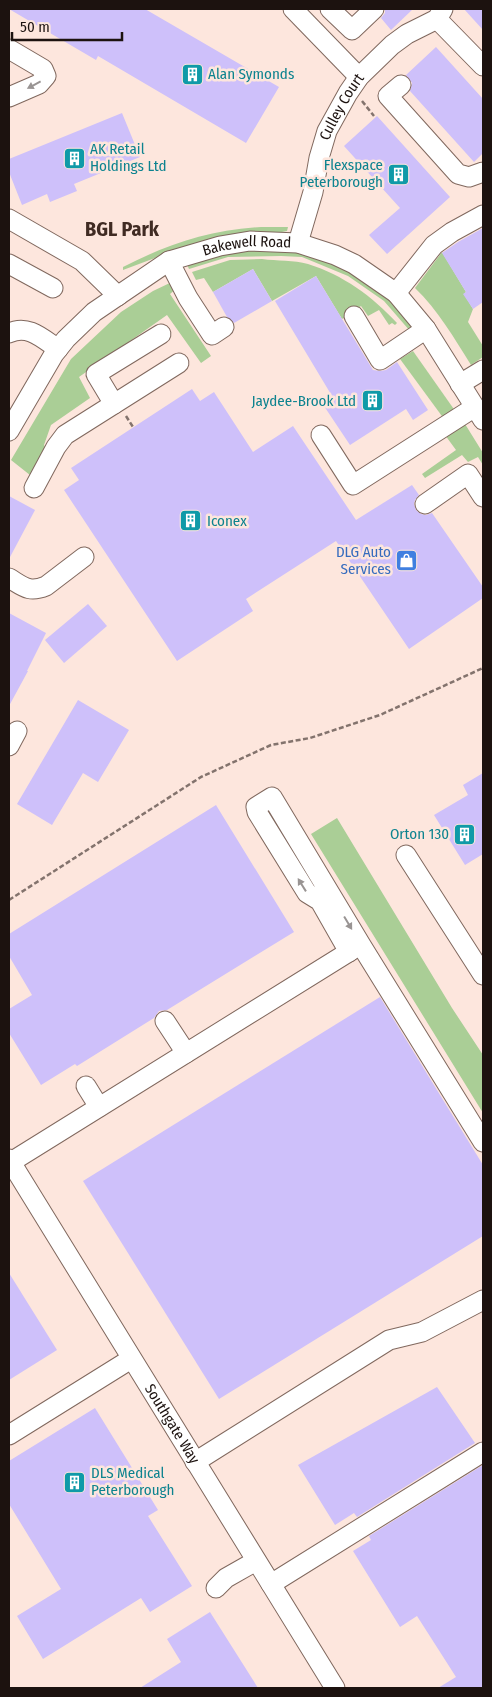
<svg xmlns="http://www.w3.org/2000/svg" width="492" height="1697" font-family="'Fira Sans Condensed',sans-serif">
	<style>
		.green { fill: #aace96 }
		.building { fill: #cec0fa }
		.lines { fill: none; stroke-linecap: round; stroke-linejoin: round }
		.minor-casing { stroke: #80685e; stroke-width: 21 }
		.path { stroke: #83736d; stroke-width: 2.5; stroke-dasharray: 5 2.5; stroke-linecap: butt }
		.minor { stroke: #fff; stroke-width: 19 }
		.oneway { fill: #999493 }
		.labels { text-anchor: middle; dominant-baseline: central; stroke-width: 5; stroke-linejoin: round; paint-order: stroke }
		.culture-label { font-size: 15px; fill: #0d838f; stroke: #fde6dd; text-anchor: start }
		.street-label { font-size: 15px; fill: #1c120f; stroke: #fde6dd }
		.shop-label { font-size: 15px; fill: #366cbe; stroke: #fde6dd; text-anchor: end }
		.district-label { font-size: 20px; font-weight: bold; fill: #402b23; stroke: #fde6dd }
	</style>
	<rect width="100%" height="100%" fill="#fde6dd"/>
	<!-- green -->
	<g class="green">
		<path d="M 261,227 L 288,227 L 287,231 L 163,255 L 123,270 L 123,267 C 168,244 209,230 261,227 Z"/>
		<path d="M 231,249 L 280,249 L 310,254 L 346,267 L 392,298 L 414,328 L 410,331 L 384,301 L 348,276 L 302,257 L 281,256 L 228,257 L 189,269 L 186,262 Z"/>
		<path d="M 442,252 L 466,292 L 464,294 L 473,309 L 468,322 L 483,346 L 483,357 L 471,365 C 454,338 438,310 415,288 Z"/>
		<path d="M 262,259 C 277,261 294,260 308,264 C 343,275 372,296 397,323 L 395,325 L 392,323 L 389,325 L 379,310 L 368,316 L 361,306 L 342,319 L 316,276 L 272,301 L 253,269 L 213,292 L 204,278 L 196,280 L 192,272 L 230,260 Z"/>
		<path d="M 174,281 L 178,287 L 170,294 L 211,356 L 201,363 L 167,315 L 79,377 L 90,398 L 51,425 L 44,445 L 48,453 L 35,479 L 11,460 L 71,359 L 121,312 L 153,291 Z"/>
		<path d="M 413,351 L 458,415 L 447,423 L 400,359 Z"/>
		<path d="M 465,424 L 483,453 L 483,465 L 478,457 L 468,462 L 462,455 L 425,478 L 422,474 L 456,450 L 445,435 Z"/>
		<path d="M 337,818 L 452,1008 L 483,1055 L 483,1113 L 311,834 Z"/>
	</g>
	<!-- building -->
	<g class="building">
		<path d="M 9,9 L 145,9 L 279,87 L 246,143 L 98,56 L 96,60 Z"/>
		<path d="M 385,9 L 413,9 L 391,30 L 381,18 L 385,13 Z"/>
		<path d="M 464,9 L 483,9 L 483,30 Z"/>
		<path d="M 436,47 L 483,99 L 483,153 L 474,162 L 410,91 L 412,83 L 406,75 Z"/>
		<path d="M 122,113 L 140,157 L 74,184 L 77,191 L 50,202 L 47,194 L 22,205 L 9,172 L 9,159 Z"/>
		<path d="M 377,116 L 450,197 L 387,254 L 369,235 L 400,208 L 344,146 Z"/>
		<path d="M 483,228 L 483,302 L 473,309 L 463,294 L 466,292 L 442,253 L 458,242 Z"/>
		<path d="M 253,269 L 272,301 L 234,323 L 227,317 L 213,292 Z"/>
		<path d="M 316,276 L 373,370 L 380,371 L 386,370 L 397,362 L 428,410 L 413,420 L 406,409 L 350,445 L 322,403 L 332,396 L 275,301 Z"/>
		<path d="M 192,389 L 200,401 L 214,392 L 253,452 L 293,426 L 356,520 L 412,485 L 419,495 L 415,500 L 414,504 L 416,510 L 421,514 L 426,515 L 432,513 L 483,587 L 483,598 L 409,649 L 336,541 L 246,599 L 253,611 L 177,661 L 64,490 L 79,480 L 71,468 Z"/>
		<path d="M 9,496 L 35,510 L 9,559 Z"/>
		<path d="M 88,604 L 107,626 L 64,663 L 45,640 Z"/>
		<path d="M 9,613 L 46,633 L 27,671 L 28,671 L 9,706 Z"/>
		<path d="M 78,700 L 129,730 L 98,782 L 83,773 L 52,825 L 17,804 Z"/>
		<path d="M 483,773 L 483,854 L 465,865 L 434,815 L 468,795 L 463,785 Z"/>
		<path d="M 216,805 L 294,932 L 167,1010 L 159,1011 L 154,1018 L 77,1066 L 75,1064 L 41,1085 L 9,1033 L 9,1009 L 32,995 L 9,956 L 9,934 Z"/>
		<path d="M 380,997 L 483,1165 L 483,1236 L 219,1399 L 83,1181 Z"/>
		<path d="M 9,1273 L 57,1350 L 9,1380 Z"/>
		<path d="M 437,1387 L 475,1443 L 357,1517 L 354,1513 L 335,1525 L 298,1465 Z"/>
		<path d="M 95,1408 L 158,1510 L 148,1516 L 192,1586 L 150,1612 L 141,1598 L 43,1659 L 17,1616 L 61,1589 L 9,1504 L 9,1461 Z"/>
		<path d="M 483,1465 L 483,1688 L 438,1688 L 456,1677 L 417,1616 L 400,1627 L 353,1551 L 371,1540 L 369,1536 Z"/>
		<path d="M 210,1612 L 258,1688 L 140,1688 L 181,1662 L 167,1639 Z"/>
	</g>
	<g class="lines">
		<defs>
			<g id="minor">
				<path d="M 293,9 L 359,77"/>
				<path d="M 330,9 L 352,30 L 374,9"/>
				<path d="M 437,19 L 483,66"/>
				<path d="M 9,49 L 43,69 L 46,76 L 39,84 L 9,97"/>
				<path d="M 401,85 L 388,96 L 458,174 L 469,177 L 483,172"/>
				<path d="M 9,219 L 82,261 L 118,296"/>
				<path id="s1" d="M 298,243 L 313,192 L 319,158 L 327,131 L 348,93 L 359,77 L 392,45 L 407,34 L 437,19 L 443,9"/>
				<path d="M 169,261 L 188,298 L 212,335 L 224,327"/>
				<path d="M 9,264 L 53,288"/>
				<path d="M 396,293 L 434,245 L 452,232 L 483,215"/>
				<path d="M 354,316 L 380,360 L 426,329"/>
				<path d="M 9,333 C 28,324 42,338 58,349"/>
				<path d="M 460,384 L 483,370"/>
				<path d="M 114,404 L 96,374 L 161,334"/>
				<path id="s2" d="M 9,431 L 54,354 L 66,339 L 94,312 L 169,261 L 220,246 L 250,241 L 298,243 L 335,255 L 354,264 L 396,293 L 426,329 L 483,420"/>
				<path d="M 321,435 L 353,485 L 475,407"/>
				<path d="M 34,488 L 56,447 L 65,435 L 179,363"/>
				<path d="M 425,504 L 468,474 L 483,497"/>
				<path d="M 9,578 C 24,587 29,593 46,586 L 84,557"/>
				<path d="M 9,746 L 17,731"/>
				<path d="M 406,855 L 483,975"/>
				<path d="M 349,952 L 320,901 L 307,893 L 257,812 L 256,807 L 272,797 L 361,945 L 483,1142"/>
				<path d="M 165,1021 L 186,1053"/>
				<path d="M 86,1086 L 99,1107"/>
				<path id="s3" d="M 9,1159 L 335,1688"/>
				<path d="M 11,1162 L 360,945"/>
				<path d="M 9,1435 L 131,1359"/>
				<path d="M 195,1462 L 389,1340 L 422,1332 L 483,1300"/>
				<path d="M 271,1584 L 483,1452"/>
				<path d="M 216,1588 L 226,1578 L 256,1561"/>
			</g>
		</defs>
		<!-- minor casing -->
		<use href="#minor" class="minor-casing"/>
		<!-- path -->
		<g class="path">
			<path d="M 362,101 L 374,116"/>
			<path d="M 126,416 L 133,427"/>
			<path d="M 9,900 L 201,777 L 271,745 L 310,738 L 380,715 L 483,668"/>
		</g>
		<!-- minor -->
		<use href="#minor" class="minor"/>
	</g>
	<!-- one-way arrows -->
	<defs><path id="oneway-solid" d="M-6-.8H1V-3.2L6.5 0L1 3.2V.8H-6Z" transform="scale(1.25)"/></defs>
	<g class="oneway">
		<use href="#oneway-solid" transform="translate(34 85) rotate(152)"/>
		<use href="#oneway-solid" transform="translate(302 885) rotate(-122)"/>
		<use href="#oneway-solid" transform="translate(348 923) rotate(59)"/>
	</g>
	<!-- icons -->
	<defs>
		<symbol id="building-square" viewBox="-11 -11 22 22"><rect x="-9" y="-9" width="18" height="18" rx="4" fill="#0f9aa8" stroke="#fde6dd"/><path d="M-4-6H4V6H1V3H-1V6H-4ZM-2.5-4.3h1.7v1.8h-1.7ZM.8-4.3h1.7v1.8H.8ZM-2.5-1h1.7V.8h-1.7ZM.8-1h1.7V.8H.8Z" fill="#fff"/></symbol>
		<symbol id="shop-square" viewBox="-11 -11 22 22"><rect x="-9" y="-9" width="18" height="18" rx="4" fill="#3f7fe0" stroke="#fde6dd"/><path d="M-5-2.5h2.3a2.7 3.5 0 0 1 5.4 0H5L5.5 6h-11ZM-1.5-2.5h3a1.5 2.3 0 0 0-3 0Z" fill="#fff"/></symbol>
	</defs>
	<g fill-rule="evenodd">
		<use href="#building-square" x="180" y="62" width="25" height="25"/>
		<use href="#building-square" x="62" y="146" width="25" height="25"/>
		<use href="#building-square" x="386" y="162" width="25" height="25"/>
		<use href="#building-square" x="360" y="388" width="25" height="25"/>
		<use href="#building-square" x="178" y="508" width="25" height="25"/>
		<use href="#shop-square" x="394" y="548" width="25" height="25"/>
		<use href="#building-square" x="452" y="822" width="25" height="25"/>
		<use href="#building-square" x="62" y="1470" width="25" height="25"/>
	</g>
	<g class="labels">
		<!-- culture labels -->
		<g class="culture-label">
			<text x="208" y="74">Alan Symonds</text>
			<text x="90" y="149">AK Retail<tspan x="90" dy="17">Holdings Ltd</tspan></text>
			<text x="383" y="165" text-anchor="end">Flexspace<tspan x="383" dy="17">Peterborough</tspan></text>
			<text x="356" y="401" text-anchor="end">Jaydee-Brook Ltd</text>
			<text x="207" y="521">Iconex</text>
			<text x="449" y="834" text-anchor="end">Orton 130</text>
			<text x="91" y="1473">DLS Medical<tspan x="91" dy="17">Peterborough</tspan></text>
		</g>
		<!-- street labels -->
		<g class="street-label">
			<text stroke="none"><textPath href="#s1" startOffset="144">Culley Court</textPath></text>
			<text stroke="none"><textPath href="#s2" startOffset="318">Bakewell Road</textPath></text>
			<text stroke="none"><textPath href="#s3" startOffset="311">Southgate Way</textPath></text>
		</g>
		<!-- shop labels -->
		<g class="shop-label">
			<text x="391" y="552">DLG Auto<tspan x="391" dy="17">Services</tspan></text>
		</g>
		<!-- district labels -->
		<g class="district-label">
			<text x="122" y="229">BGL Park</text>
		</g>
	</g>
	<!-- border -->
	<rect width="492" height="1697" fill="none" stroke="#1c120f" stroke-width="20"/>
	<!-- scale -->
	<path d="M12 32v8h110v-8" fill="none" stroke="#1c120f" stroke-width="2.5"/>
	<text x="20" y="32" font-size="15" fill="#1c120f" stroke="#fde6dd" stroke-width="4" paint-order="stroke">50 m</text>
</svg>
